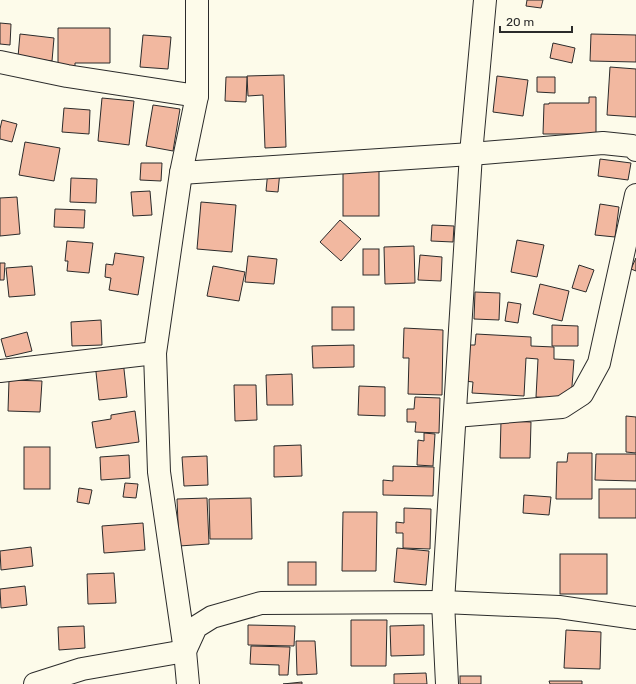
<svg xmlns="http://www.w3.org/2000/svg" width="636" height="684" font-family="Rubik,sans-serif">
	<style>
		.building { fill: #f2b8a0; stroke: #2b2b2b }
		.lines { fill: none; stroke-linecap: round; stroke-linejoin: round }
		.minor-casing { stroke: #2b2b2b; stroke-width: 24 }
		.minor { stroke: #fdfbea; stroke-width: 22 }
	</style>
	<rect width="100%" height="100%" fill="#fdfbea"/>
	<!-- building -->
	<g class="building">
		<path d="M 527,0 L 543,0 L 541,8 L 526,6 Z"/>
		<path d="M 0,23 L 11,24 L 10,45 L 0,44 Z"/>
		<path d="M 58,28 L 110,28 L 110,63 L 75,63 L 75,71 L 58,71 Z"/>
		<path d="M 20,34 L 54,38 L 52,61 L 18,57 Z"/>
		<path d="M 591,34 L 636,35 L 636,62 L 590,61 Z"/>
		<path d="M 143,35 L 171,37 L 168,69 L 140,67 Z"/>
		<path d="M 553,43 L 575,48 L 572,63 L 550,58 Z"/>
		<path d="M 610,67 L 636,69 L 636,117 L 607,115 Z"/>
		<path d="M 284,75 L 286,147 L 265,148 L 263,95 L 248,96 L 247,76 Z"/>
		<path d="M 497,76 L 528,80 L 523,116 L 493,112 Z"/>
		<path d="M 226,77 L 247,77 L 246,102 L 225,101 Z"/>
		<path d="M 537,77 L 555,77 L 555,93 L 537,92 Z"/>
		<path d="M 589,97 L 596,97 L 596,134 L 543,134 L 544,104 L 549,104 L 549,103 L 589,103 Z"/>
		<path d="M 102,98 L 134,101 L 129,145 L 98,141 Z"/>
		<path d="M 153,105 L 180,109 L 173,151 L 146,146 Z"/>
		<path d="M 64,108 L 90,110 L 89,134 L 62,132 Z"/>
		<path d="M 2,120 L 17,124 L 12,142 L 0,139 L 0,129 Z"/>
		<path d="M 25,142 L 60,148 L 54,181 L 19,175 Z"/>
		<path d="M 600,159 L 631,163 L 628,180 L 598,176 Z"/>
		<path d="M 141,163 L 162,163 L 161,181 L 140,180 Z"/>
		<rect x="343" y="168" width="36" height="48"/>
		<path d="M 268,170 L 280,171 L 278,192 L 266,191 Z"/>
		<path d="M 71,178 L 97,179 L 96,203 L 70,202 Z"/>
		<path d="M 150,191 L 152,215 L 133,216 L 131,192 Z"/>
		<path d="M 17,197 L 20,234 L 0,236 L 0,198 Z"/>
		<path d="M 201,202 L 236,205 L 232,252 L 197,249 Z"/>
		<path d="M 600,204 L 619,207 L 615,237 L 595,235 Z"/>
		<path d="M 55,209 L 85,210 L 84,228 L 54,227 Z"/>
		<path d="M 340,220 L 361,239 L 341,261 L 320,242 Z"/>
		<path d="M 432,225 L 454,226 L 453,242 L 431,241 Z"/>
		<path d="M 517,240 L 544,245 L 537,277 L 511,272 Z"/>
		<path d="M 67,241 L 93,243 L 89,273 L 67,271 L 68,261 L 65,261 Z"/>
		<path d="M 414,246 L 415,283 L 385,284 L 384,247 Z"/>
		<rect x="363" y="249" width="16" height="26"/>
		<path d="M 115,253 L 144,257 L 138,295 L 109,290 L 111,278 L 105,277 L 106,264 L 113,265 Z"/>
		<path d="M 420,255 L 442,257 L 441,281 L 418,280 Z"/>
		<path d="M 248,256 L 277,259 L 274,284 L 245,282 Z"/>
		<path d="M 636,258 L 636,271 L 631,269 Z"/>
		<path d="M 0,263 L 5,263 L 4,280 L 0,280 Z"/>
		<path d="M 579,265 L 594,270 L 586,292 L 572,288 Z"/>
		<path d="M 32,266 L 35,295 L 9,297 L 6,268 Z"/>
		<path d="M 213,266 L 245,272 L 239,301 L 207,296 Z"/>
		<path d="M 540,284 L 569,291 L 562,321 L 533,314 Z"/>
		<path d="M 475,292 L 500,293 L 499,320 L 474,319 Z"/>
		<path d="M 508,302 L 521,304 L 518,323 L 505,321 Z"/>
		<rect x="332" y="307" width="22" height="23"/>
		<path d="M 101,320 L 102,345 L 72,346 L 71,322 Z"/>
		<path d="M 552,325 L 578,326 L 578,346 L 552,346 Z"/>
		<path d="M 404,328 L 443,330 L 442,395 L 408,394 L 409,358 L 403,358 Z"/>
		<path d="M 27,332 L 32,351 L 6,357 L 1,339 Z"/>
		<path d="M 476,334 L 531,337 L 531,346 L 554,347 L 554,359 L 574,360 L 571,399 L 536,397 L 538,359 L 526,358 L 524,396 L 472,393 L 473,382 L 465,381 L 467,345 L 475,345 Z"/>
		<path d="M 354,345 L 354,367 L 313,368 L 312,346 Z"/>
		<path d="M 123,360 L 127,397 L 99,400 L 95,363 Z"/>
		<path d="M 292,374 L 293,405 L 267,405 L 266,375 Z"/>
		<path d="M 9,380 L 42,381 L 40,412 L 8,411 Z"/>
		<path d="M 234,385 L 256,385 L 257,420 L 235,421 Z"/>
		<path d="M 359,386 L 385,387 L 385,416 L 358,415 Z"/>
		<path d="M 415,397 L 440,398 L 439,433 L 415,432 L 416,422 L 407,422 L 407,409 L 414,409 Z"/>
		<path d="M 135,411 L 139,442 L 96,448 L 92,422 L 111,419 L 111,415 Z"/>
		<path d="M 626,416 L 636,417 L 636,453 L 626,452 Z"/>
		<path d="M 501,421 L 531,422 L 530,458 L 500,458 Z"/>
		<path d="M 424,433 L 435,434 L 433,466 L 417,465 L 418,440 L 424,441 Z"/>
		<path d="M 301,445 L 302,476 L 274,477 L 274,446 Z"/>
		<rect x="24" y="447" width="26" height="42"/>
		<path d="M 568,453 L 592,453 L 592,499 L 556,499 L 557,462 L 567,462 Z"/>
		<path d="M 596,454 L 636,454 L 636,481 L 595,480 Z"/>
		<path d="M 129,455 L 130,478 L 101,480 L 100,457 Z"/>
		<path d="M 207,456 L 208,485 L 184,486 L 182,457 Z"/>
		<path d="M 393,466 L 434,467 L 433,496 L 383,495 L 383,480 L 393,481 Z"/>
		<path d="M 125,483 L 138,484 L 136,498 L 123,497 Z"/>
		<path d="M 79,488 L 92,490 L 89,504 L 77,502 Z"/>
		<rect x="599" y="489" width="37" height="29"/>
		<path d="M 524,495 L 551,497 L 549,515 L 523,513 Z"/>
		<path d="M 207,498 L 209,544 L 179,546 L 177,499 Z"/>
		<path d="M 251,498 L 252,539 L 210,539 L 209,499 Z"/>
		<path d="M 404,508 L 431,509 L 430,549 L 403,548 L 403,533 L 396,533 L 396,522 L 404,523 Z"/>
		<path d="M 343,512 L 377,512 L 376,571 L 342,571 Z"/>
		<path d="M 143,523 L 145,550 L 104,553 L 102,526 Z"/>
		<path d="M 31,547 L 33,566 L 1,570 L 0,551 Z"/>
		<path d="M 397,548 L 429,551 L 426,585 L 394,582 Z"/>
		<rect x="560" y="554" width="47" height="40"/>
		<rect x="288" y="562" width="28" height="23"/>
		<path d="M 114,573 L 116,603 L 88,604 L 87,574 Z"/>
		<path d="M 25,586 L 27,605 L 1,608 L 0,589 Z"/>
		<path d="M 351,620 L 387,620 L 386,666 L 351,666 Z"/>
		<path d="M 248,625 L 295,626 L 294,646 L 248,645 Z"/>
		<path d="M 424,625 L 424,655 L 391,656 L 390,626 Z"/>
		<path d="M 84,626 L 85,648 L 59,650 L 58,627 Z"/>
		<path d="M 566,630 L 601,632 L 600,669 L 564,668 Z"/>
		<path d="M 296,641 L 315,641 L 317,674 L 297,675 Z"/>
		<path d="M 251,646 L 290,647 L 288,675 L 279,675 L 279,665 L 250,664 Z"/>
		<path d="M 426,673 L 427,684 L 394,684 L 394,674 Z"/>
		<rect x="460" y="676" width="21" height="8"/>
		<path d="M 549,681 L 582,681 L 582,684 L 550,684 Z"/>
		<path d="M 302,682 L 302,684 L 283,684 Z"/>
	</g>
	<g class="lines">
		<defs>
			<g id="minor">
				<path d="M 0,62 L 67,76 L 197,96"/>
				<path d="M 181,173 L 471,154 L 603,143 L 632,146 L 636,150"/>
				<path d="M 0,371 L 155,353"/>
				<path d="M 455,416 L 562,407 L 582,394 L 599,363 L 636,195"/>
				<path d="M 35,684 L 82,669 L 185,651 L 196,627 L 212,617 L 261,603 L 443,602 L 559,607 L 636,618"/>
				<path d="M 188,684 L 185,651 L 159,472 L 155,353 L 181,173 L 197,96 L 197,0"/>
				<path d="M 447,684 L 443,602 L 471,154 L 485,0"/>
			</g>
		</defs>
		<!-- minor casing -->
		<use href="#minor" class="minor-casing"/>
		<!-- minor -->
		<use href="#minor" class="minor"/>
	</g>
	<!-- scale -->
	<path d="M500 26v6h72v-6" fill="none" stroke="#2b2b2b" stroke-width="2"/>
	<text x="506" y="26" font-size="12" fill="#2b2b2b" stroke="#fdfbea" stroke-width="3" paint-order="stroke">20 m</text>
</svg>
